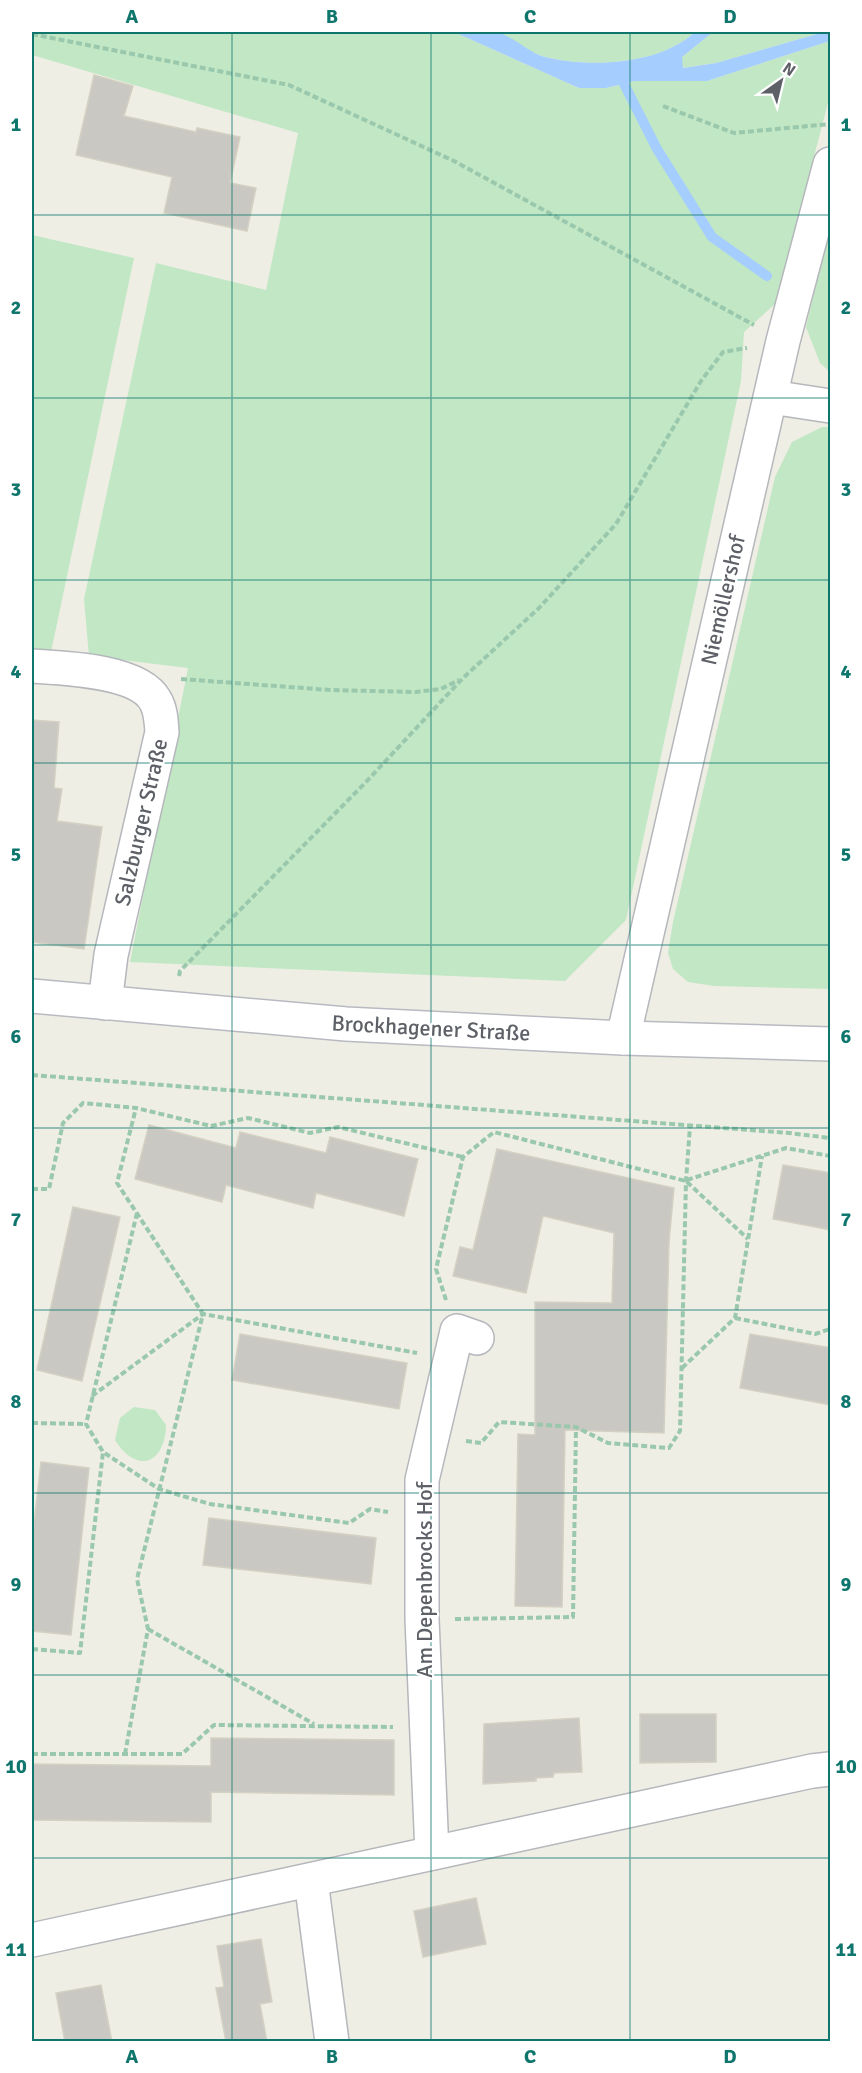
<svg xmlns="http://www.w3.org/2000/svg" width="862" height="2073" font-family="Signika,sans-serif">
	<style>
		.green { fill: #c1e7c5 }
		.water { fill: #a5ceff }
		.lines { fill: none; stroke-linecap: round; stroke-linejoin: round }
		.stream { stroke: #a5ceff; stroke-width: 10 }
		.building { fill: #cac8c2; stroke: #d4d1c3; stroke-width: 1.5 }
		.street-casing { stroke: #b5b7bc; stroke-width: 36 }
		.secondary-casing { stroke: #b8bac1; stroke-width: 36 }
		.path { stroke: #9ac8ad; stroke-width: 4; stroke-dasharray: 6 3; stroke-linecap: butt }
		.street { stroke: #fff; stroke-width: 33 }
		.secondary { stroke: #fff; stroke-width: 33 }
		.grid { fill: none; stroke: #0f766e; stroke-width: 1.5; stroke-opacity: 0.55 }
		.labels { text-anchor: middle; dominant-baseline: central; stroke-width: 4.5; stroke-linejoin: round; paint-order: stroke }
		.street-label { font-size: 22px; fill: #5d6066; stroke: #fff }
		.neatline { fill: none; stroke: #0f766e; stroke-width: 2 }
		.grid-label { font-size: 20px; text-anchor: middle; font-weight: bold; fill: #0f766e }
	</style>
	<rect width="100%" height="100%" fill="#efeee5"/>
	<!-- green -->
	<g class="green">
		<path d="M 32,32 L 454,32 L 579,88 L 606,88 L 634,81 L 707,81 L 830,41 L 830,95 L 776,303 L 744,332 L 741,381 L 626,920 L 565,981 L 130,962 L 188,668 L 89,656 L 84,599 L 156,263 L 266,290 L 298,133 L 32,55 Z"/>
		<path d="M 496,32 L 695,32 C 659,65 591,68 545,57 C 529,52 511,40 496,32 Z"/>
		<path d="M 713,32 L 824,32 L 716,63 L 682,68 L 682,57 Z"/>
		<path d="M 830,226 L 830,372 L 820,363 L 806,327 Z"/>
		<path d="M 32,235 L 134,258 L 51,652 L 32,650 Z"/>
		<path d="M 822,427 L 830,427 L 830,989 L 714,986 L 688,982 L 673,969 L 668,953 L 673,922 L 775,477 L 792,442 Z"/>
		<path d="M 134,1407 L 155,1410 L 166,1425 C 165,1465 136,1474 115,1440 L 120,1418 Z"/>
	</g>
	<!-- water -->
	<path class="water" d="M 454,32 C 467,31 484,28 496,32 C 513,36 528,52 545,57 C 591,68 659,65 695,32 L 713,32 L 682,57 L 683,68 L 716,63 L 824,32 L 830,32 L 830,41 L 707,81 L 634,81 L 606,88 L 579,88 Z"/>
	<g class="lines">
		<!-- stream -->
		<path class="stream" d="M 618,72 L 657,149 L 712,237 L 767,276"/>
	</g>
	<!-- building -->
	<g class="building">
		<path d="M 94,75 L 133,86 L 124,116 L 196,132 L 197,128 L 240,137 L 230,183 L 256,188 L 247,231 L 164,213 L 172,177 L 76,155 Z"/>
		<path d="M 32,720 L 59,722 L 54,788 L 62,789 L 57,821 L 102,827 L 84,949 L 32,942 Z"/>
		<path d="M 149,1125 L 236,1148 L 240,1132 L 326,1153 L 330,1137 L 418,1159 L 404,1216 L 316,1193 L 313,1208 L 226,1185 L 222,1202 L 135,1179 Z"/>
		<path d="M 497,1149 L 674,1188 L 669,1242 L 664,1433 L 565,1430 L 562,1607 L 515,1606 L 518,1434 L 535,1435 L 535,1302 L 612,1303 L 614,1233 L 543,1216 L 526,1293 L 453,1276 L 460,1247 L 473,1250 Z"/>
		<path d="M 783,1165 L 831,1173 L 831,1230 L 773,1219 Z"/>
		<path d="M 73,1207 L 120,1217 L 82,1381 L 37,1370 Z"/>
		<path d="M 240,1334 L 407,1363 L 399,1409 L 232,1380 Z"/>
		<path d="M 750,1334 L 831,1348 L 831,1405 L 740,1388 Z"/>
		<path d="M 41,1462 L 89,1468 L 71,1635 L 32,1631 L 32,1541 Z"/>
		<path d="M 209,1518 L 376,1538 L 371,1584 L 203,1565 Z"/>
		<path d="M 640,1714 L 716,1714 L 716,1762 L 640,1763 Z"/>
		<path d="M 579,1718 L 582,1772 L 554,1773 L 553,1777 L 536,1778 L 536,1781 L 483,1784 L 484,1724 Z"/>
		<path d="M 211,1738 L 394,1740 L 394,1795 L 211,1792 L 211,1822 L 32,1820 L 32,1764 L 211,1766 Z"/>
		<path d="M 476,1898 L 486,1944 L 423,1957 L 414,1911 Z"/>
		<path d="M 261,1939 L 272,2002 L 260,2004 L 267,2042 L 226,2042 L 216,1988 L 224,1987 L 217,1946 Z"/>
		<path d="M 101,1985 L 112,2042 L 65,2042 L 56,1993 Z"/>
	</g>
	<g class="lines">
		<defs>
			<g id="street">
				<path d="M 771,397 L 830,406"/>
				<path d="M 32,666 C 63,668 138,670 155,700 C 161,710 161,720 162,732 L 111,955 L 105,1003"/>
				<path d="M 623,1038 L 783,341 L 830,164"/>
				<path d="M 432,1853 L 422,1619 L 422,1480 L 457,1331 L 477,1338"/>
				<path d="M 311,1880 L 332,2042"/>
				<path d="M 32,1940 L 812,1771 L 830,1769"/>
			</g>
			<path id="secondary" d="M 32,996 L 346,1024 L 623,1038 L 830,1044"/>
		</defs>
		<!-- street casing -->
		<use href="#street" class="street-casing"/>
		<!-- secondary casing -->
		<use href="#secondary" class="secondary-casing"/>
		<!-- path -->
		<g class="path">
			<path d="M 32,34 L 289,85 L 454,161 L 754,325"/>
			<path d="M 663,106 L 734,133 L 830,124"/>
			<path d="M 181,679 L 330,690 L 416,692 L 441,689 L 459,680"/>
			<path d="M 179,976 L 180,971 L 365,783 L 463,678 L 539,608 L 616,524 L 701,381 L 723,352 L 747,348"/>
			<path d="M 32,1075 L 789,1133 L 830,1138"/>
			<path d="M 687,1180 L 786,1148 L 830,1156"/>
			<path d="M 32,1189 L 49,1189 L 63,1123 L 83,1103 L 136,1108 L 211,1126 L 248,1118 L 310,1133 L 338,1127 L 463,1157"/>
			<path d="M 137,1213 L 86,1424 L 103,1452 L 159,1489 L 210,1504 L 349,1523 L 370,1509 L 388,1512"/>
			<path d="M 446,1300 L 436,1269 L 463,1157 L 494,1132 L 686,1181 L 748,1239"/>
			<path d="M 735,1318 L 815,1334 L 830,1329"/>
			<path d="M 682,1368 L 735,1318 L 762,1156"/>
			<path d="M 92,1396 L 203,1314 L 417,1353"/>
			<path d="M 32,1423 L 86,1424"/>
			<path d="M 466,1441 L 481,1443 L 499,1422 L 576,1427 L 608,1443 L 669,1448 L 680,1431 L 686,1181 L 690,1126"/>
			<path d="M 455,1619 L 573,1617 L 576,1427"/>
			<path d="M 148,1629 L 314,1724"/>
			<path d="M 32,1649 L 80,1653 L 103,1452"/>
			<path d="M 32,1754 L 182,1754 L 214,1725 L 393,1727"/>
			<path d="M 125,1754 L 148,1629 L 137,1579 L 203,1314 L 117,1183 L 136,1108"/>
		</g>
		<!-- street -->
		<use href="#street" class="street"/>
		<!-- secondary -->
		<use href="#secondary" class="secondary"/>
	</g>
	<!-- grid -->
	<path class="grid" d="M 232,32 L 232,2042M 431,32 L 431,2042M 630,32 L 630,2042M 32,215 L 830,215M 32,398 L 830,398M 32,580 L 830,580M 32,763 L 830,763M 32,945 L 830,945M 32,1128 L 830,1128M 32,1310 L 830,1310M 32,1493 L 830,1493M 32,1675 L 830,1675M 32,1858 L 830,1858"/>
	<g class="labels">
		<!-- street labels -->
		<g class="street-label">
			<text transform="translate(723 600) rotate(-77)">Niemöllershof</text>
			<text transform="translate(141 822) rotate(-77)">Salzburger Straße</text>
			<text transform="translate(431 1028) rotate(3)">Brockhagener Straße</text>
			<text transform="translate(424 1580) rotate(-90)">Am Depenbrocks Hof</text>
		</g>
	</g>
	<!-- border -->
	<rect width="862" height="2073" fill="none" stroke="#ffffff" stroke-width="66"/>
	<!-- north arrow -->
	<g transform="translate(781 81) rotate(34)" stroke="#ffffff" stroke-width="4.5" paint-order="stroke">
	<path d="M0-4.5L10 22L0 15L-10 22Z" fill="#5d6066"/>
	<text y="-9" font-size="16" font-weight="bold" text-anchor="middle" fill="#5d6066">N</text>
	</g>
	<rect x="33" y="33" width="796" height="2007" class="neatline"/>
	<g class="grid-label">
		<text x="132" y="23">A</text>
		<text x="332" y="23">B</text>
		<text x="530" y="23">C</text>
		<text x="730" y="23">D</text>
		<text x="16" y="131">1</text>
		<text x="846" y="131">1</text>
		<text x="16" y="314">2</text>
		<text x="846" y="314">2</text>
		<text x="16" y="496">3</text>
		<text x="846" y="496">3</text>
		<text x="16" y="678">4</text>
		<text x="846" y="678">4</text>
		<text x="16" y="861">5</text>
		<text x="846" y="861">5</text>
		<text x="16" y="1043">6</text>
		<text x="846" y="1043">6</text>
		<text x="16" y="1226">7</text>
		<text x="846" y="1226">7</text>
		<text x="16" y="1408">8</text>
		<text x="846" y="1408">8</text>
		<text x="16" y="1591">9</text>
		<text x="846" y="1591">9</text>
		<text x="16" y="1773">10</text>
		<text x="846" y="1773">10</text>
		<text x="16" y="1956">11</text>
		<text x="846" y="1956">11</text>
		<text x="132" y="2063">A</text>
		<text x="332" y="2063">B</text>
		<text x="530" y="2063">C</text>
		<text x="730" y="2063">D</text>
	</g>
</svg>
